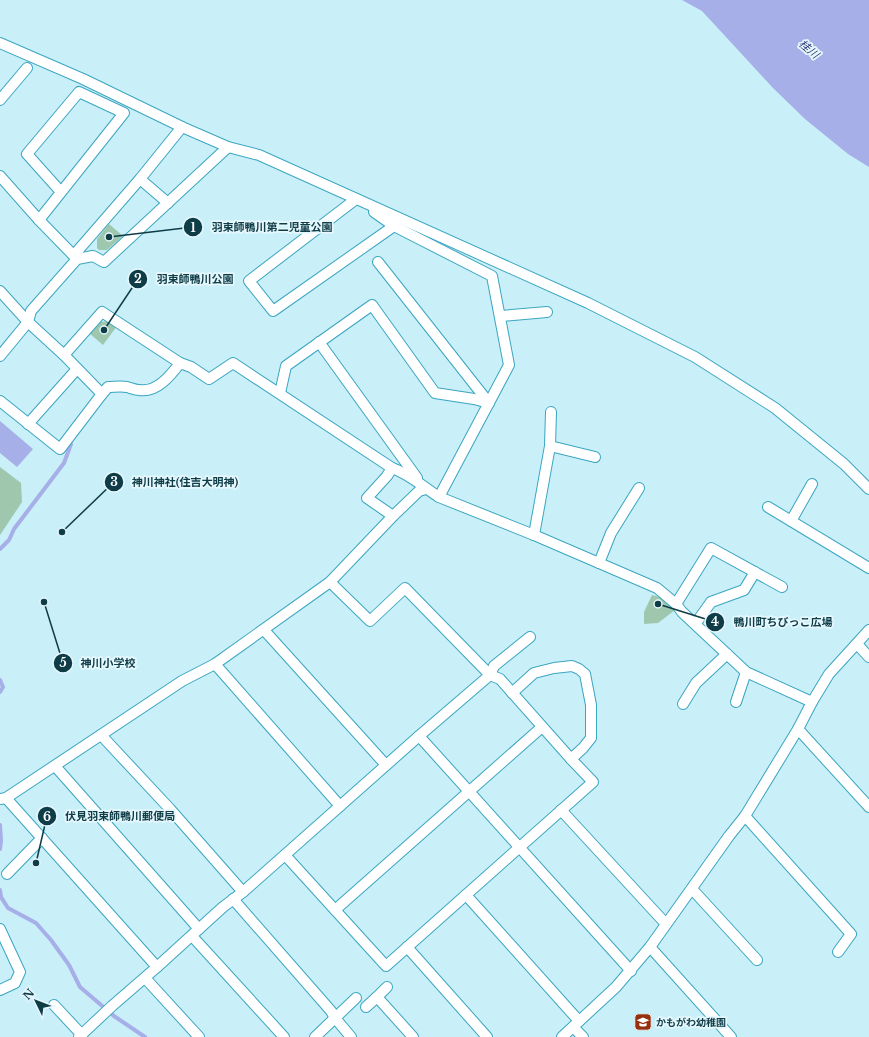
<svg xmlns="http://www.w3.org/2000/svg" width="869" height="1037" font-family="'Libre Baskerville','Noto Sans JP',serif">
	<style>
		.green { fill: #9ec7ad }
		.water { fill: #a6afe7 }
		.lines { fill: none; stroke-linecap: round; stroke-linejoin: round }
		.stream { stroke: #a6afe7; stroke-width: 4 }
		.street-casing { stroke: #3aa6c0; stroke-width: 12 }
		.street { stroke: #fff; stroke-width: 10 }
		.labels { text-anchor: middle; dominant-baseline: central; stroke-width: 3.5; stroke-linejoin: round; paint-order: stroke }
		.poi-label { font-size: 10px; font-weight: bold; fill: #0e3c47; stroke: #e6f8fd; text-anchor: start }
		.water-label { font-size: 11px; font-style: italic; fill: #363b7d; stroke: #e6f8fd }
		.leader { fill: none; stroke: #0e3c47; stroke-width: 1.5 }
		.callout-dot { fill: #0e3c47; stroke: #e6f8fd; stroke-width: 1.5 }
		.mark-label { font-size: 12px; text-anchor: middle; font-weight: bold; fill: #fff }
		.callout-label { font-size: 11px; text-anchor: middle; font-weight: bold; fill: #0e3c47; stroke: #e6f8fd; stroke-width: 3.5; stroke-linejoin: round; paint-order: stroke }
	</style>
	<rect width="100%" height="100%" fill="#c9eff9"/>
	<!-- green -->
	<g class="green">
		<path d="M 109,224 L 123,236 L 107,250 L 99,250 L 97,248 L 97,239 Z"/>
		<path d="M 110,321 L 117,326 L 103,345 L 89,333 L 100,322 Z"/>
		<path d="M 0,467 L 21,483 L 22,502 L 0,535 Z"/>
		<path d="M 652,595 L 660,597 L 675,610 L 658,623 L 644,624 L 644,612 Z"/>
	</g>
	<!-- water -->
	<g class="water">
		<path d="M 682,0 L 869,0 L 869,167 L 848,154 L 805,119 L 773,88 L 702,11 Z"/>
		<path d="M 0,421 L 33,449 L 17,467 L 0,453 Z"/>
	</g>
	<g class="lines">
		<!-- stream -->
		<g class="stream">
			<path d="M 0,549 L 9,540 L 14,529 L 64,463 L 71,444"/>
			<path d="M 0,680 L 3,687 L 0,692"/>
			<path d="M 0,825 L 1,841 L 0,849"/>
			<path d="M 0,890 L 1,897 L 8,908 L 36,923 L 51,940 L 69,965 L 80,987 L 114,1016 L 145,1037"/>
		</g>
		<defs>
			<g id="street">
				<path d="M 0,43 L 83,79 L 182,127 L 228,147 L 259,155 L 588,303 L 695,357 L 775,408 L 844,464 L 869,489"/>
				<path d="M 0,100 L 27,68"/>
				<path d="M 0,176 L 39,220 L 77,259"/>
				<path d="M 140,179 L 168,203"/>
				<path d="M 356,199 L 249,281 L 273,311 L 394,226"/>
				<path d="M 374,212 L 394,226 L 492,276 L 509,365 L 439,497"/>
				<path d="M 39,220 L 124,113 L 79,92 L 27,154 L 61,192"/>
				<path d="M 74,255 L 140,179 L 182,127"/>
				<path d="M 378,262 L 489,403"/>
				<path d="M 0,291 L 28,322 L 64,355 L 102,394 L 60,449 L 0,401"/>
				<path d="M 501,316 L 547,312"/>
				<path d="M 319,342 L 417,478"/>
				<path d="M 64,355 L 102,312 L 180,363 C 171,375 157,393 139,390 C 135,390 131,388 127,387 C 121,386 114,387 108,387 L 102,394"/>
				<path d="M 0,356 L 28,322 L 31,311 L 77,259 L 93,256 L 104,262 L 228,147"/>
				<path d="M 180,363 L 191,367 L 209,379 L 233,363 L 392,468 C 410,474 423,487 439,497 L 534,535 L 657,588 L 676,604 L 682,612 L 746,672 L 812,702"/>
				<path d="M 280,393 L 286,366 L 372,305 L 435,393 L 474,399 L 489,403"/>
				<path d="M 28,424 L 77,369"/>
				<path d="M 550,446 L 595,457"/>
				<path d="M 392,468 L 387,476 L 367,498 L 393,516"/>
				<path d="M 768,507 L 869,568"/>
				<path d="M 791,521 L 812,484"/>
				<path d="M 534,535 L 550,446 L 551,412"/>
				<path d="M 599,563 L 611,533 L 639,488"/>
				<path d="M 676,604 L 711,548 L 782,587"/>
				<path d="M 696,623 L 711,602 L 744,590 L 755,572"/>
				<path d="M 264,630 L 386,765"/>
				<path d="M 857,644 L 869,657"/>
				<path d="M 215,664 L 340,806"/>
				<path d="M 512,693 L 534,673 L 554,668 L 572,666 L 579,669 L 585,674 L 591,705 L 591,738 L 583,748 L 571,759"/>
				<path d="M 736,702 L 746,672"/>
				<path d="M 683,704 L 696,683 L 727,654"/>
				<path d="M 798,729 L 869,807"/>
				<path d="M 101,735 L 170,809 L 243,892"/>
				<path d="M 419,736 L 631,971"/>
				<path d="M 55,766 L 199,929"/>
				<path d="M 6,798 L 157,967"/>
				<path d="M 0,799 L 6,798 L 182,681 L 215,664 L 330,582 L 392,517 L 419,491 L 426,489"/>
				<path d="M 561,810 L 666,924"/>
				<path d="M 745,816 L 851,934 L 838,952"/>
				<path d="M 285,855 L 386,966 L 593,782 L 571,759 L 500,679 L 490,675 L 405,588 L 370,621 L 330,582"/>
				<path d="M 7,874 L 42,838"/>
				<path d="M 692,889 L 757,960"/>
				<path d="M 466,895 L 579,1021"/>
				<path d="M 233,899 L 331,1011 L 335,1018 L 351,1037"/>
				<path d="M 335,910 L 542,727"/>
				<path d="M 0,929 L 20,972 L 15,983 L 0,990"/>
				<path d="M 192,936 L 284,1037"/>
				<path d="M 407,947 L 487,1037"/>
				<path d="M 650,947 L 731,1037"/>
				<path d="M 145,978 L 199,1037"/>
				<path d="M 387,987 L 377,997 L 413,1037"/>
				<path d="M 54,1005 L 82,1035"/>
				<path d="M 366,1007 L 377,997"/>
				<path d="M 573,1027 L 583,1037"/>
				<path d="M 79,1037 L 112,1006 L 157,967 L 223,907 L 243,892 L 419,736 L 490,675 L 494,666 L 530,637"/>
				<path d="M 315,1037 L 356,998"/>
				<path d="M 562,1037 L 616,987 L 650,947 L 729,836 L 745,816 L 798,729 L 812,702 L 829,674 L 869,630"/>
			</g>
		</defs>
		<!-- street casing -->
		<use href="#street" class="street-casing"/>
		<!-- street -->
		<use href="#street" class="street"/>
	</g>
	<!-- icons -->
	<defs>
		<symbol id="school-square" viewBox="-11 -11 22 22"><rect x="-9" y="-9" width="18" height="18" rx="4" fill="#97300e" stroke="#e6f8fd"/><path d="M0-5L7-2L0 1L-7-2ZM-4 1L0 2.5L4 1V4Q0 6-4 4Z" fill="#fff"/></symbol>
	</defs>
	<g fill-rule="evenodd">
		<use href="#school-square" x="633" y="1012" width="20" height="20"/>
	</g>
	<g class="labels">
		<!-- poi labels -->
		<g class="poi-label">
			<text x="656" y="1022">かもがわ幼稚園</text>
		</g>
		<!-- water labels -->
		<g class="water-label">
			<text transform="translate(809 49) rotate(40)">桂川</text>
		</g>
	</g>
	<!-- callouts -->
	<path class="leader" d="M109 237L193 227M104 330L138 279M62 532L114 482M658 604L715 622M44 602L63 663M36 863L47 816"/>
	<g class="callout-dot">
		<circle cx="109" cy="237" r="4"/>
		<circle cx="104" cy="330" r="4"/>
		<circle cx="62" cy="532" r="4"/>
		<circle cx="658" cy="604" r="4"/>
		<circle cx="44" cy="602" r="4"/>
		<circle cx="36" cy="863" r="4"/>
		<circle cx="193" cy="227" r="10"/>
		<circle cx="138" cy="279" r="10"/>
		<circle cx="114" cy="482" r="10"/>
		<circle cx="715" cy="622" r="10"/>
		<circle cx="63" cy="663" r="10"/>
		<circle cx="47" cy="816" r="10"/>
	</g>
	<g class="mark-label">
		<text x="193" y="232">1</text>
		<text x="138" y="283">2</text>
		<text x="114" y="486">3</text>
		<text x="715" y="626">4</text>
		<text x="63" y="667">5</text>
		<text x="47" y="821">6</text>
	</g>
	<g class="callout-label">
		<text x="272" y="231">羽束師鴨川第二児童公園</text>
		<text x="195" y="283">羽束師鴨川公園</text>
		<text x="185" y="486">神川神社(住吉大明神)</text>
		<text x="783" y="626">鴨川町ちびっこ広場</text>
		<text x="108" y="667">神川小学校</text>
		<text x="120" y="820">伏見羽束師鴨川郵便局</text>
	</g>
	<!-- north arrow -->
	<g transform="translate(36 1001) rotate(313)" stroke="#e6f8fd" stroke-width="3" paint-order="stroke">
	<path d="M0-3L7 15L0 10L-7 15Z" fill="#0e3c47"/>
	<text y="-6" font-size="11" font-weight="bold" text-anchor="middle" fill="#0e3c47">N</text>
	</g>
</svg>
